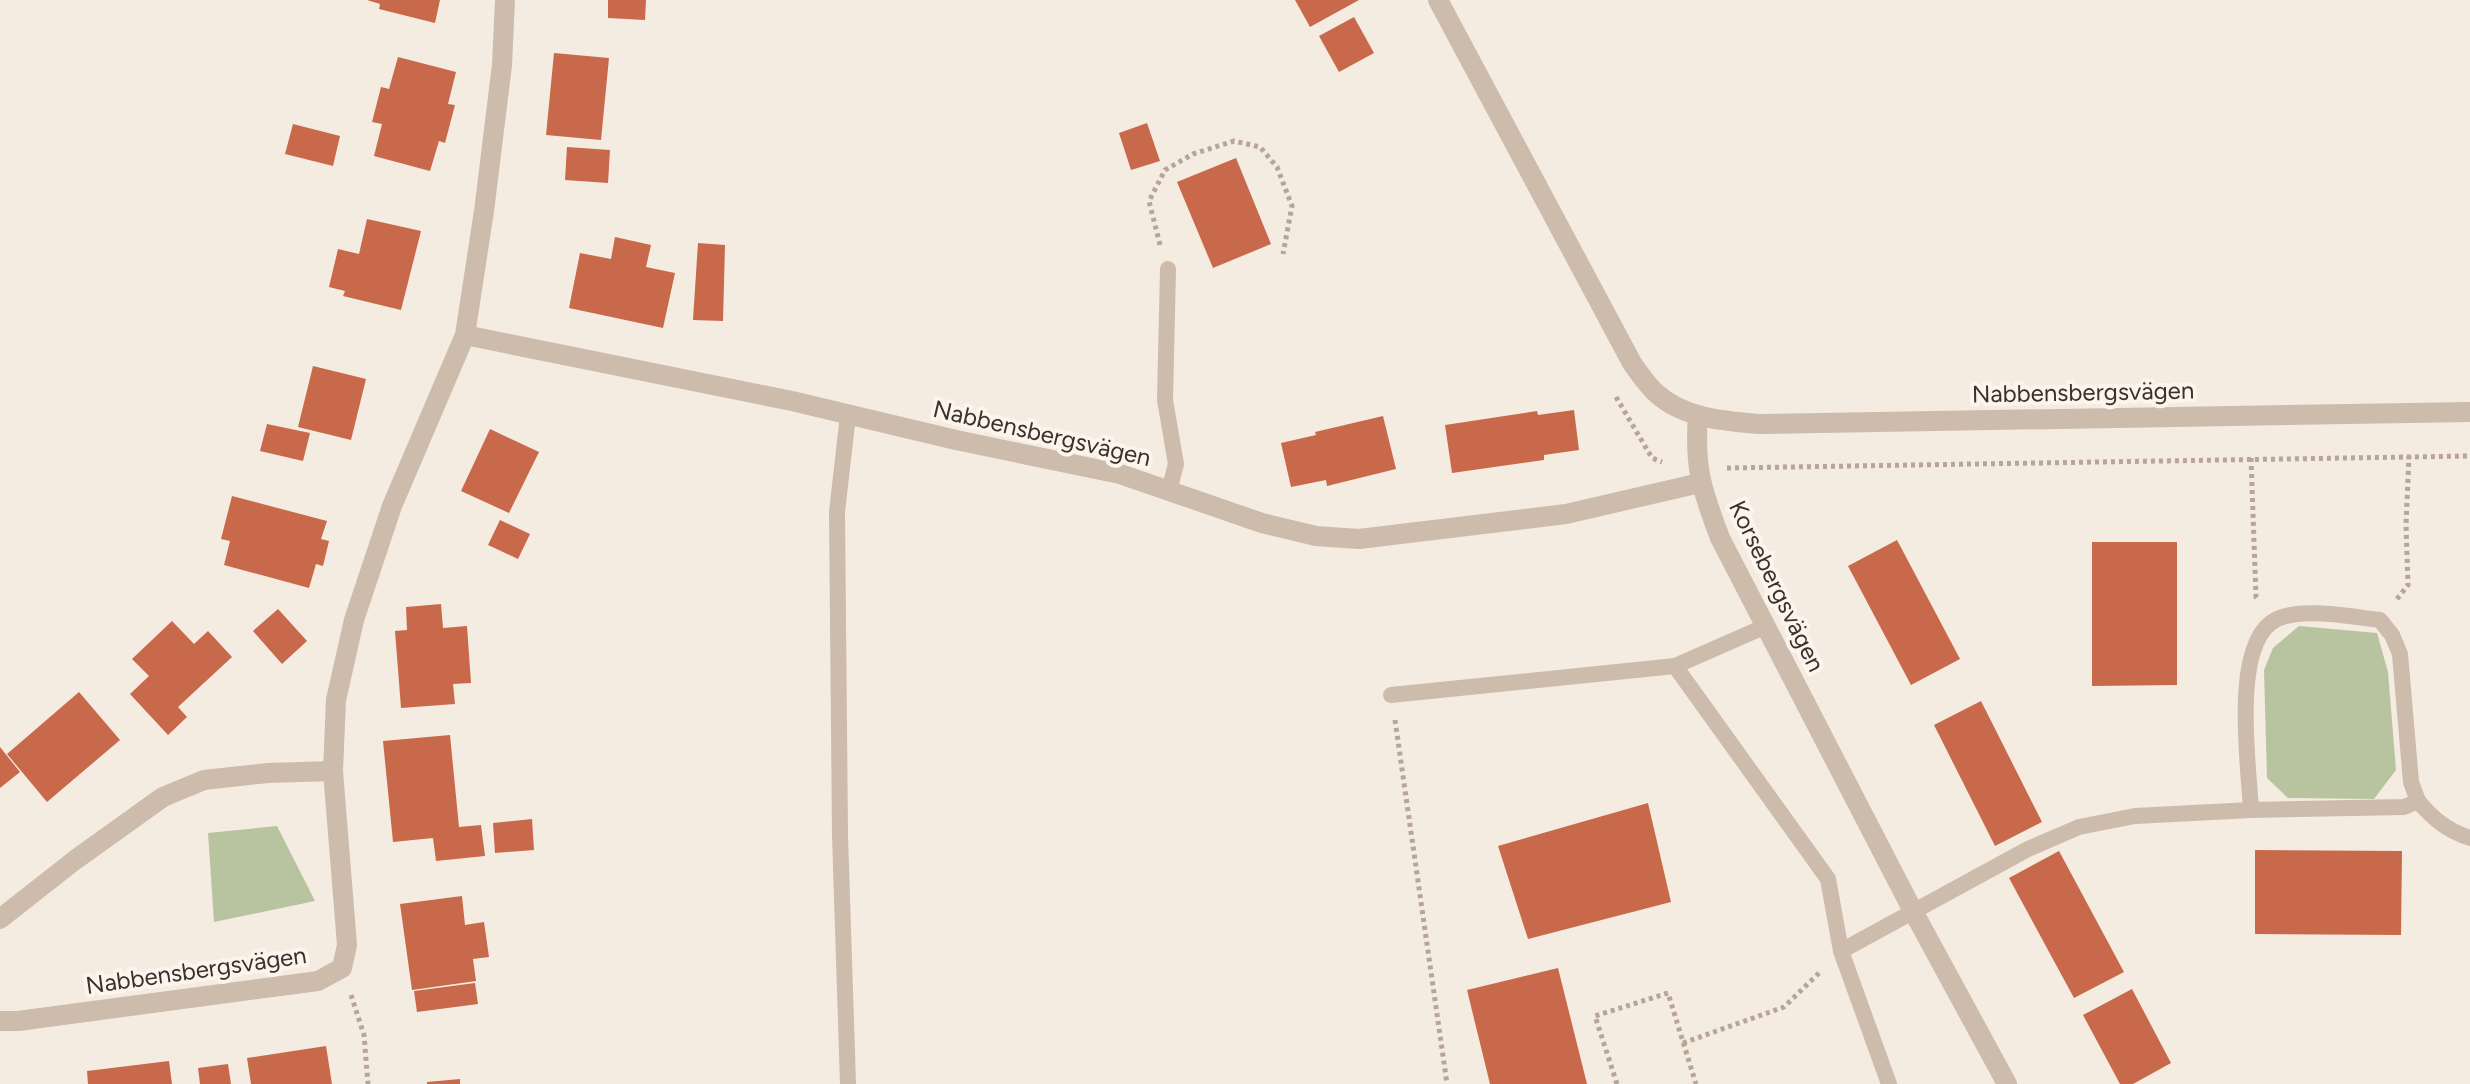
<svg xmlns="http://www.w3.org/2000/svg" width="2470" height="1084" font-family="Figtree,sans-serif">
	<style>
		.green { fill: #b8c4a0 }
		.building { fill: #c8694b }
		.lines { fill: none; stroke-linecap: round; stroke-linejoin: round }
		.path { stroke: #b9a596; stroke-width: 5; stroke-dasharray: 4 4; stroke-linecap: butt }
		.service { stroke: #cdbbac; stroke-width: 16 }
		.minor { stroke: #cdbbac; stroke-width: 20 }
		.labels { text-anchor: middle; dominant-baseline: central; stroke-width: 8; stroke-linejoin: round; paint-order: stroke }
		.street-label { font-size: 24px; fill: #3b302b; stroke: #fbf5ee }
	</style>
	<rect width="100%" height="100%" fill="#f4ebe1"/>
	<!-- green -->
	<g class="green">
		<path d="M 2299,626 L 2377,633 L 2388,672 L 2396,770 L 2374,799 L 2288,798 L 2267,778 L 2264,670 L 2273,648 Z"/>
		<path d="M 277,826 L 315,901 L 214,922 L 208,833 Z"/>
	</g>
	<!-- building -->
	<g class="building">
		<path d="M 367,0 L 440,0 L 435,23 L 379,9 L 380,4 Z"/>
		<path d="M 608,0 L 646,0 L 645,20 L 608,18 Z"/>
		<path d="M 1295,0 L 1359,0 L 1310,27 Z"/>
		<path d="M 1354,17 L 1374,53 L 1339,72 L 1319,36 Z"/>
		<path d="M 554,53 L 609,58 L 601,140 L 546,135 Z"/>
		<path d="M 398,57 L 456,72 L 448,104 L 455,105 L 445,143 L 439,141 L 430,171 L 374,156 L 382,124 L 372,122 L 381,87 L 389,89 Z"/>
		<path d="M 1147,123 L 1160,161 L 1131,170 L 1119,133 Z"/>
		<path d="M 293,124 L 340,136 L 333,166 L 285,154 Z"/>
		<path d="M 567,147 L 610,150 L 608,183 L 565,180 Z"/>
		<path d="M 1236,158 L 1271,244 L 1213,268 L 1177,182 Z"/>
		<path d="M 367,219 L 421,231 L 401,310 L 343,296 L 345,291 L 329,287 L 338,249 L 359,254 Z"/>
		<path d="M 615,237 L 651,245 L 646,267 L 675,273 L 663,328 L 569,308 L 580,253 L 611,259 Z"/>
		<path d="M 698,243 L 725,245 L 723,321 L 693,320 Z"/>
		<path d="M 313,366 L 366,379 L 351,440 L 298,427 Z"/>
		<path d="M 1574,410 L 1579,450 L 1544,455 L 1544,460 L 1452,473 L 1445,425 L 1537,411 L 1538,415 Z"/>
		<path d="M 1383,416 L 1396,469 L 1327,486 L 1326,480 L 1291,487 L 1281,443 L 1316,435 L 1315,432 Z"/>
		<path d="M 267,424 L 310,433 L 303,461 L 260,451 Z"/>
		<path d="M 490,429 L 539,452 L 509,513 L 461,491 Z"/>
		<path d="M 232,496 L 327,521 L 321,539 L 329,541 L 323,566 L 316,564 L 309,588 L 224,565 L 230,541 L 221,539 Z"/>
		<path d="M 500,520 L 530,534 L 518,559 L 488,545 Z"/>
		<path d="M 1897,540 L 1960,659 L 1911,685 L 1848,566 Z"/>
		<path d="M 2092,542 L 2177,542 L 2177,685 L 2092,686 Z"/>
		<path d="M 441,604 L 443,628 L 467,626 L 471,683 L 453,684 L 455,704 L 401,708 L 395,631 L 407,630 L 406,607 Z"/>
		<path d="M 278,609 L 307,641 L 282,664 L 253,631 Z"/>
		<path d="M 172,621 L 194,644 L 208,631 L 232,657 L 178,707 L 187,717 L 168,735 L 130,694 L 149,676 L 132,659 Z"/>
		<path d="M 79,692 L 120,740 L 47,802 L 7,754 Z"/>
		<path d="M 1981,701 L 2042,822 L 1995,846 L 1934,725 Z"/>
		<path d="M 450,735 L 459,827 L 481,825 L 485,856 L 436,861 L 433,838 L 393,842 L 383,741 Z"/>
		<path d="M 0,747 L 20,772 L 0,788 Z"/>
		<path d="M 1648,803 L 1671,902 L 1528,939 L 1498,846 Z"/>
		<path d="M 532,819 L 534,850 L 495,853 L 493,823 Z"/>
		<path d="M 2255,850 L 2402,851 L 2401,935 L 2255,934 Z"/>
		<path d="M 2059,851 L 2124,972 L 2074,998 L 2009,878 Z"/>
		<path d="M 462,896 L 465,925 L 484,922 L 489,957 L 473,959 L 476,981 L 412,990 L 400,904 Z"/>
		<path d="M 1558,968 L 1587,1084 L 1490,1084 L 1467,990 Z"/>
		<path d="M 475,983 L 478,1004 L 417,1012 L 414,991 Z"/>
		<path d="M 2132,989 L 2171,1063 L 2133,1084 L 2120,1084 L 2083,1015 Z"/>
		<path d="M 326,1046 L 332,1084 L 251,1084 L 247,1058 Z"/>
		<path d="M 169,1061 L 172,1084 L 88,1084 L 87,1071 Z"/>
		<path d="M 228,1064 L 231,1084 L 200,1084 L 198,1068 Z"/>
		<path d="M 460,1079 L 460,1084 L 427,1084 L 427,1082 Z"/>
	</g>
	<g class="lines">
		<!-- path -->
		<g class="path">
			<path d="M 1160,245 L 1149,201 L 1165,170 L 1193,154 L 1234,141 L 1260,147 L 1277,167 L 1292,206 L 1283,254"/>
			<path d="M 1616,397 L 1652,458 L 1662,462"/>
			<path d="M 2251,458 L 2256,597 L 2259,600"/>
			<path d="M 1727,468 L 2470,456"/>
			<path d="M 2397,599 L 2408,585 L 2406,525 L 2409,456"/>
			<path d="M 1395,720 L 1447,1084"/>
			<path d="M 351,995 L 364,1035 L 368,1084"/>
			<path d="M 1683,1043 L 1784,1007 L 1820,972"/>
			<path d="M 1617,1084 L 1595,1016 L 1668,993 L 1696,1084"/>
		</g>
		<!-- service -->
		<g class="service">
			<path d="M 1168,269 L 1165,400 L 1176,464 L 1169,491"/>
			<path d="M 1766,626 L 1675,666 L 1828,879 L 1841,951 L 1889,1084"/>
			<path d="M 1391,695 L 1675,666"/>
			<path d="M 2251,810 C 2249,767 2230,641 2277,619 C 2303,607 2352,617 2380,620 L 2392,635 L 2400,654 L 2411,782 L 2418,801"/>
			<path d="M 1841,951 L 2028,849 L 2079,827 L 2135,816 L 2251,810 L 2404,807 L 2418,801 C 2433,819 2448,831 2470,838"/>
			<path d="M 848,1084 L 840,835 L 837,512 L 848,415"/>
		</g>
		<!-- minor -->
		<g class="minor">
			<path d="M 1438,0 L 1632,363 C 1639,373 1647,385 1656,393 C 1683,418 1723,421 1758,424 L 2470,412"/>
			<path d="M 465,335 L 792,401 L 956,440 L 1120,474 L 1262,523 L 1316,536 L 1359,539 L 1566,514 L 1700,483"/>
			<path d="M 1698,416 C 1694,468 1702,490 1720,538 L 1913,911 L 2007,1084"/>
			<path d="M 0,919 L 75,860 L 163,797 L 204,780 L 268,773 L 333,771"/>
			<path d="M 0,1021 L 18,1021 L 318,981 L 342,968 L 347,945 L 333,771 L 336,700 L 354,620 L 392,506 L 465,335 L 484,211 L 502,65 L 505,0"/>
		</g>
	</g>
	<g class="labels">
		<!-- street labels -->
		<g class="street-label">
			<text transform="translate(2083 392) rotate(-1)">Nabbensbergsvägen</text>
			<text transform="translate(1042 433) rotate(13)">Nabbensbergsvägen</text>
			<text transform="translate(1777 586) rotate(64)">Korsebergsvägen</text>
			<text transform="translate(196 970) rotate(-8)">Nabbensbergsvägen</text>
		</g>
	</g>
</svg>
